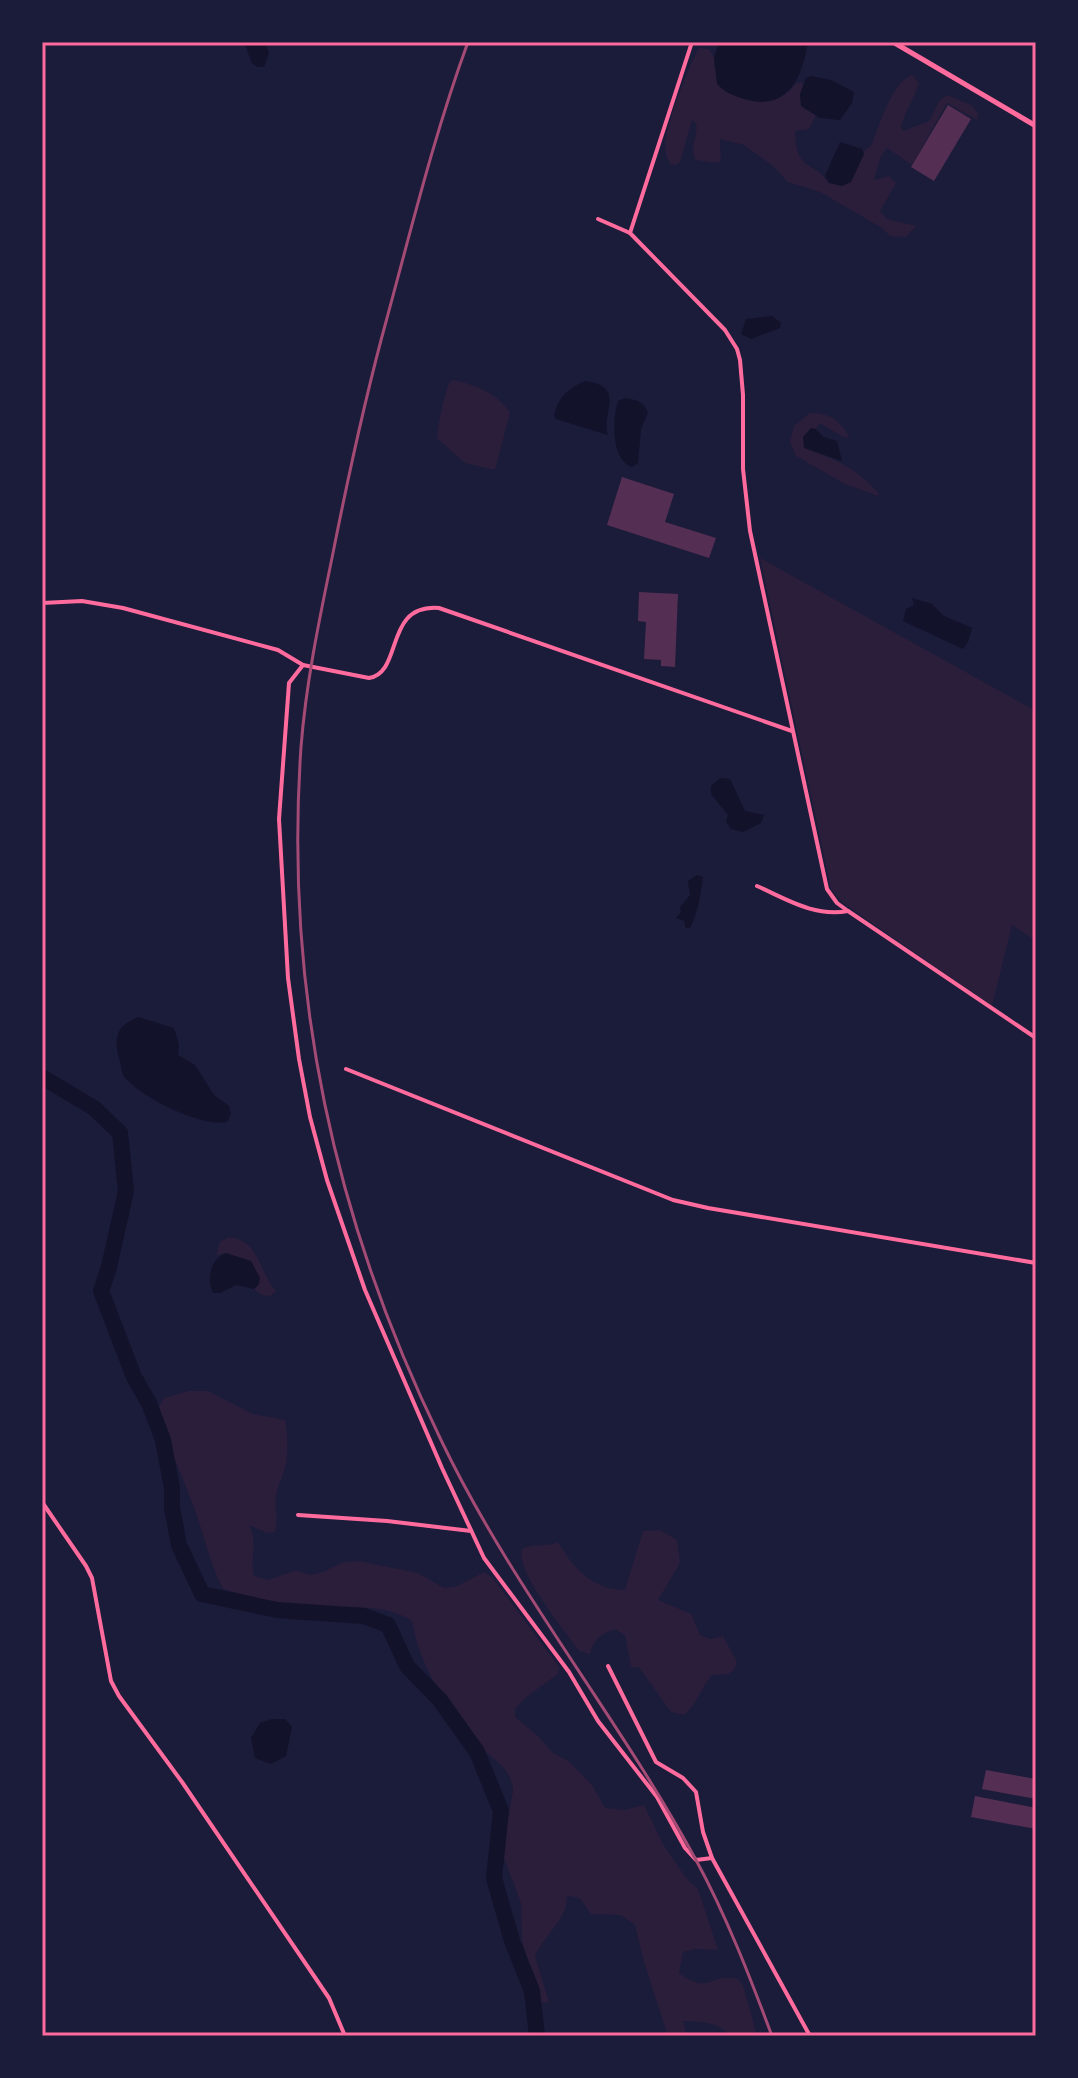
<svg xmlns="http://www.w3.org/2000/svg" width="1078" height="2078" font-family="'Work Sans',sans-serif">
	<style>
		.green { fill: #2a1e3b }
		.water { fill: #12122b }
		.lines { fill: none; stroke-linecap: round; stroke-linejoin: round }
		.river { stroke: #12122b; stroke-width: 16 }
		.building { fill: #542f53 }
		.minor { stroke: #ff6b9d; stroke-width: 4 }
		.tertiary { stroke: #ff6b9d; stroke-width: 5 }
		.rail { stroke: #a44b75; stroke-width: 3 }
		.neatline { fill: none; stroke: #ff6b9d; stroke-width: 3 }
	</style>
	<rect width="100%" height="100%" fill="#1b1b3a"/>
	<!-- green -->
	<g class="green">
		<path d="M 699,48 L 709,49 L 714,57 L 714,69 L 789,92 L 795,84 L 802,82 L 804,88 L 800,94 L 801,106 L 816,115 L 809,129 L 795,131 C 796,173 813,159 829,183 L 851,182 L 864,151 L 871,146 C 879,127 892,81 912,75 L 919,83 C 914,99 905,111 901,127 L 903,131 L 929,121 L 939,101 L 947,95 L 971,105 L 978,113 L 977,120 L 947,103 L 912,165 L 887,148 L 881,156 L 874,180 L 889,176 L 896,183 L 880,211 L 887,219 L 916,226 L 906,237 L 890,236 L 882,228 L 820,192 L 788,182 L 773,166 L 744,145 L 720,139 L 721,161 L 717,163 L 696,160 C 688,149 699,136 696,123 L 692,120 L 680,162 L 676,165 L 671,164 C 667,159 665,153 665,146 C 665,128 689,64 699,48 Z"/>
		<path d="M 455,380 C 477,386 497,393 510,413 L 495,470 L 465,463 L 437,438 C 439,418 443,400 450,381 Z"/>
		<path d="M 810,413 C 831,413 839,420 850,438 L 843,437 L 820,423 L 816,429 L 811,429 L 812,451 C 839,460 861,472 879,494 L 878,496 L 845,484 L 796,456 L 790,442 L 794,426 Z"/>
		<path d="M 760,558 L 1036,711 L 1036,941 L 1012,925 L 992,1006 L 843,903 L 831,889 Z"/>
		<path d="M 229,1237 C 260,1240 259,1273 276,1291 L 270,1296 L 262,1295 L 254,1289 L 259,1284 L 227,1253 L 216,1255 L 220,1242 Z"/>
		<path d="M 189,1391 L 208,1391 L 253,1414 L 285,1420 C 288,1433 288,1450 286,1464 C 284,1474 278,1484 276,1495 C 274,1508 279,1517 275,1532 L 267,1533 L 249,1525 C 259,1545 249,1556 254,1576 L 268,1580 L 296,1570 L 309,1575 L 323,1572 L 343,1562 L 359,1561 L 418,1573 L 444,1588 L 457,1586 L 484,1572 L 493,1578 L 559,1667 L 558,1674 L 525,1698 L 515,1709 L 515,1717 L 538,1736 L 553,1753 L 568,1761 L 592,1785 L 605,1808 L 624,1810 L 644,1805 L 663,1844 L 686,1878 L 698,1889 L 718,1950 L 695,1949 L 683,1952 L 679,1973 C 710,1996 710,1972 738,1979 L 743,1985 L 757,2036 L 729,2036 C 719,2021 700,2022 683,2021 L 687,2036 L 668,2036 L 644,1962 L 635,1925 L 621,1915 L 591,1914 C 582,1902 584,1897 567,1896 C 568,1919 544,1935 535,1956 L 549,2002 L 541,2003 L 522,1941 L 521,1903 L 504,1858 L 504,1836 L 513,1791 C 511,1764 491,1761 477,1742 C 446,1702 421,1672 412,1621 C 379,1598 322,1612 283,1605 C 263,1601 243,1594 223,1589 C 209,1562 204,1533 193,1505 C 181,1474 168,1443 157,1410 L 164,1398 Z"/>
		<path d="M 660,1530 L 677,1540 L 680,1563 L 658,1600 L 691,1614 L 700,1635 L 710,1639 L 723,1636 L 737,1662 L 734,1670 L 728,1674 L 712,1675 C 700,1689 698,1703 684,1715 L 671,1712 L 639,1667 L 631,1667 L 625,1635 L 615,1629 C 601,1634 594,1639 590,1654 L 579,1651 C 565,1630 515,1572 522,1549 C 535,1542 545,1548 558,1542 C 574,1569 593,1590 625,1590 L 643,1531 Z"/>
	</g>
	<!-- water -->
	<g class="water">
		<path d="M 244,42 L 265,42 L 269,53 L 264,67 L 257,67 L 252,63 Z"/>
		<path d="M 719,42 L 808,42 C 802,79 787,112 744,99 C 734,96 724,92 717,84 L 714,57 Z"/>
		<path d="M 811,76 L 831,80 L 854,92 L 852,103 L 840,120 L 820,118 L 801,106 L 800,94 L 806,78 Z"/>
		<path d="M 840,142 L 862,149 L 864,154 L 851,182 L 842,186 L 829,183 L 825,176 Z"/>
		<path d="M 772,316 L 781,323 L 780,328 L 751,339 L 741,334 L 746,319 Z"/>
		<path d="M 586,381 C 626,388 602,409 608,435 L 556,419 L 554,416 C 558,398 568,387 586,381 Z"/>
		<path d="M 625,398 C 636,400 644,401 648,413 L 641,429 L 638,463 L 632,467 C 611,460 612,419 618,401 Z"/>
		<path d="M 811,428 L 816,429 L 823,437 L 837,441 L 842,461 L 804,448 L 803,437 Z"/>
		<path d="M 912,598 L 932,604 L 944,616 L 972,628 L 968,642 L 963,649 L 903,621 L 906,609 L 914,605 Z"/>
		<path d="M 720,778 L 730,779 L 745,811 L 764,815 L 761,823 L 743,832 L 731,829 L 726,822 L 728,815 L 711,794 L 711,786 Z"/>
		<path d="M 697,875 L 703,877 C 700,896 699,910 690,928 L 686,928 L 684,921 L 676,918 L 681,912 L 680,907 L 690,895 L 688,881 Z"/>
		<path d="M 138,1017 L 174,1028 L 179,1044 L 178,1055 L 195,1065 L 214,1095 L 229,1106 L 231,1114 L 227,1122 C 203,1128 143,1098 126,1079 C 121,1074 122,1069 120,1062 C 114,1040 114,1027 138,1017 Z"/>
		<path d="M 226,1253 L 251,1261 L 260,1278 L 259,1284 L 254,1289 L 236,1285 L 220,1293 L 213,1293 C 206,1279 211,1258 226,1253 Z"/>
		<path d="M 272,1719 L 285,1719 L 292,1727 L 286,1756 L 271,1764 L 255,1758 L 251,1738 L 260,1723 Z"/>
	</g>
	<g class="lines">
		<!-- river -->
		<path class="river" d="M 42,1077 L 94,1108 L 120,1133 L 126,1191 L 109,1267 L 101,1291 L 134,1377 L 149,1403 L 163,1440 L 172,1488 L 172,1508 L 179,1545 L 202,1594 L 277,1610 L 364,1616 L 388,1625 L 407,1666 L 440,1700 L 477,1752 L 501,1811 L 494,1878 L 512,1941 L 532,1991 L 537,2036"/>
	</g>
	<!-- building -->
	<g class="building">
		<path d="M 948,105 L 971,119 L 934,181 L 911,167 Z"/>
		<path d="M 622,477 L 674,494 L 665,522 L 716,538 L 709,558 L 607,525 Z"/>
		<path d="M 639,592 L 678,594 L 675,667 L 661,666 L 661,660 L 644,659 L 646,622 L 638,621 Z"/>
		<path d="M 986,1770 L 1036,1779 L 1036,1799 L 982,1789 Z"/>
		<path d="M 975,1796 L 1036,1808 L 1036,1829 L 971,1817 Z"/>
	</g>
	<g class="lines">
		<!-- minor -->
		<g class="minor">
			<path d="M 692,42 L 630,233 L 725,330 L 737,349 L 740,360 L 743,395 L 743,469 L 750,531 L 827,889 L 837,903 L 848,911 L 1036,1038"/>
			<path d="M 598,219 L 630,233"/>
			<path d="M 42,603 L 82,601 L 123,608 L 278,650 L 303,665 L 369,678 C 404,672 383,604 439,608 L 792,731"/>
			<path d="M 303,665 L 289,683 L 279,819 L 288,978 L 299,1059 L 310,1117 L 327,1180 L 365,1290 L 442,1468 L 484,1558 L 569,1672 L 598,1721 L 657,1797 L 685,1848 L 696,1860 L 712,1858"/>
			<path d="M 757,886 C 788,900 814,917 848,911"/>
			<path d="M 346,1069 L 673,1200 L 708,1208 L 1036,1263"/>
			<path d="M 42,1502 L 86,1566 L 92,1578 L 111,1681 L 119,1696 L 182,1782 L 329,1998 L 345,2036"/>
			<path d="M 298,1515 L 387,1521 L 471,1531"/>
			<path d="M 608,1666 L 656,1762 L 683,1778 L 696,1792 L 703,1832 L 712,1858 L 810,2036"/>
		</g>
		<!-- tertiary -->
		<path class="tertiary" d="M 893,42 L 1036,126"/>
		<!-- rail -->
		<path class="rail" d="M 468,42 C 435,132 412,226 387,318 C 365,398 348,477 332,558 C 319,621 306,683 301,747 C 284,992 334,1220 441,1440 C 512,1588 618,1716 696,1860 C 726,1915 750,1977 772,2036"/>
	</g>
	<!-- border -->
	<rect width="1078" height="2078" fill="none" stroke="#1b1b3a" stroke-width="88"/>
	<rect x="44" y="44" width="990" height="1990" class="neatline"/>
</svg>
